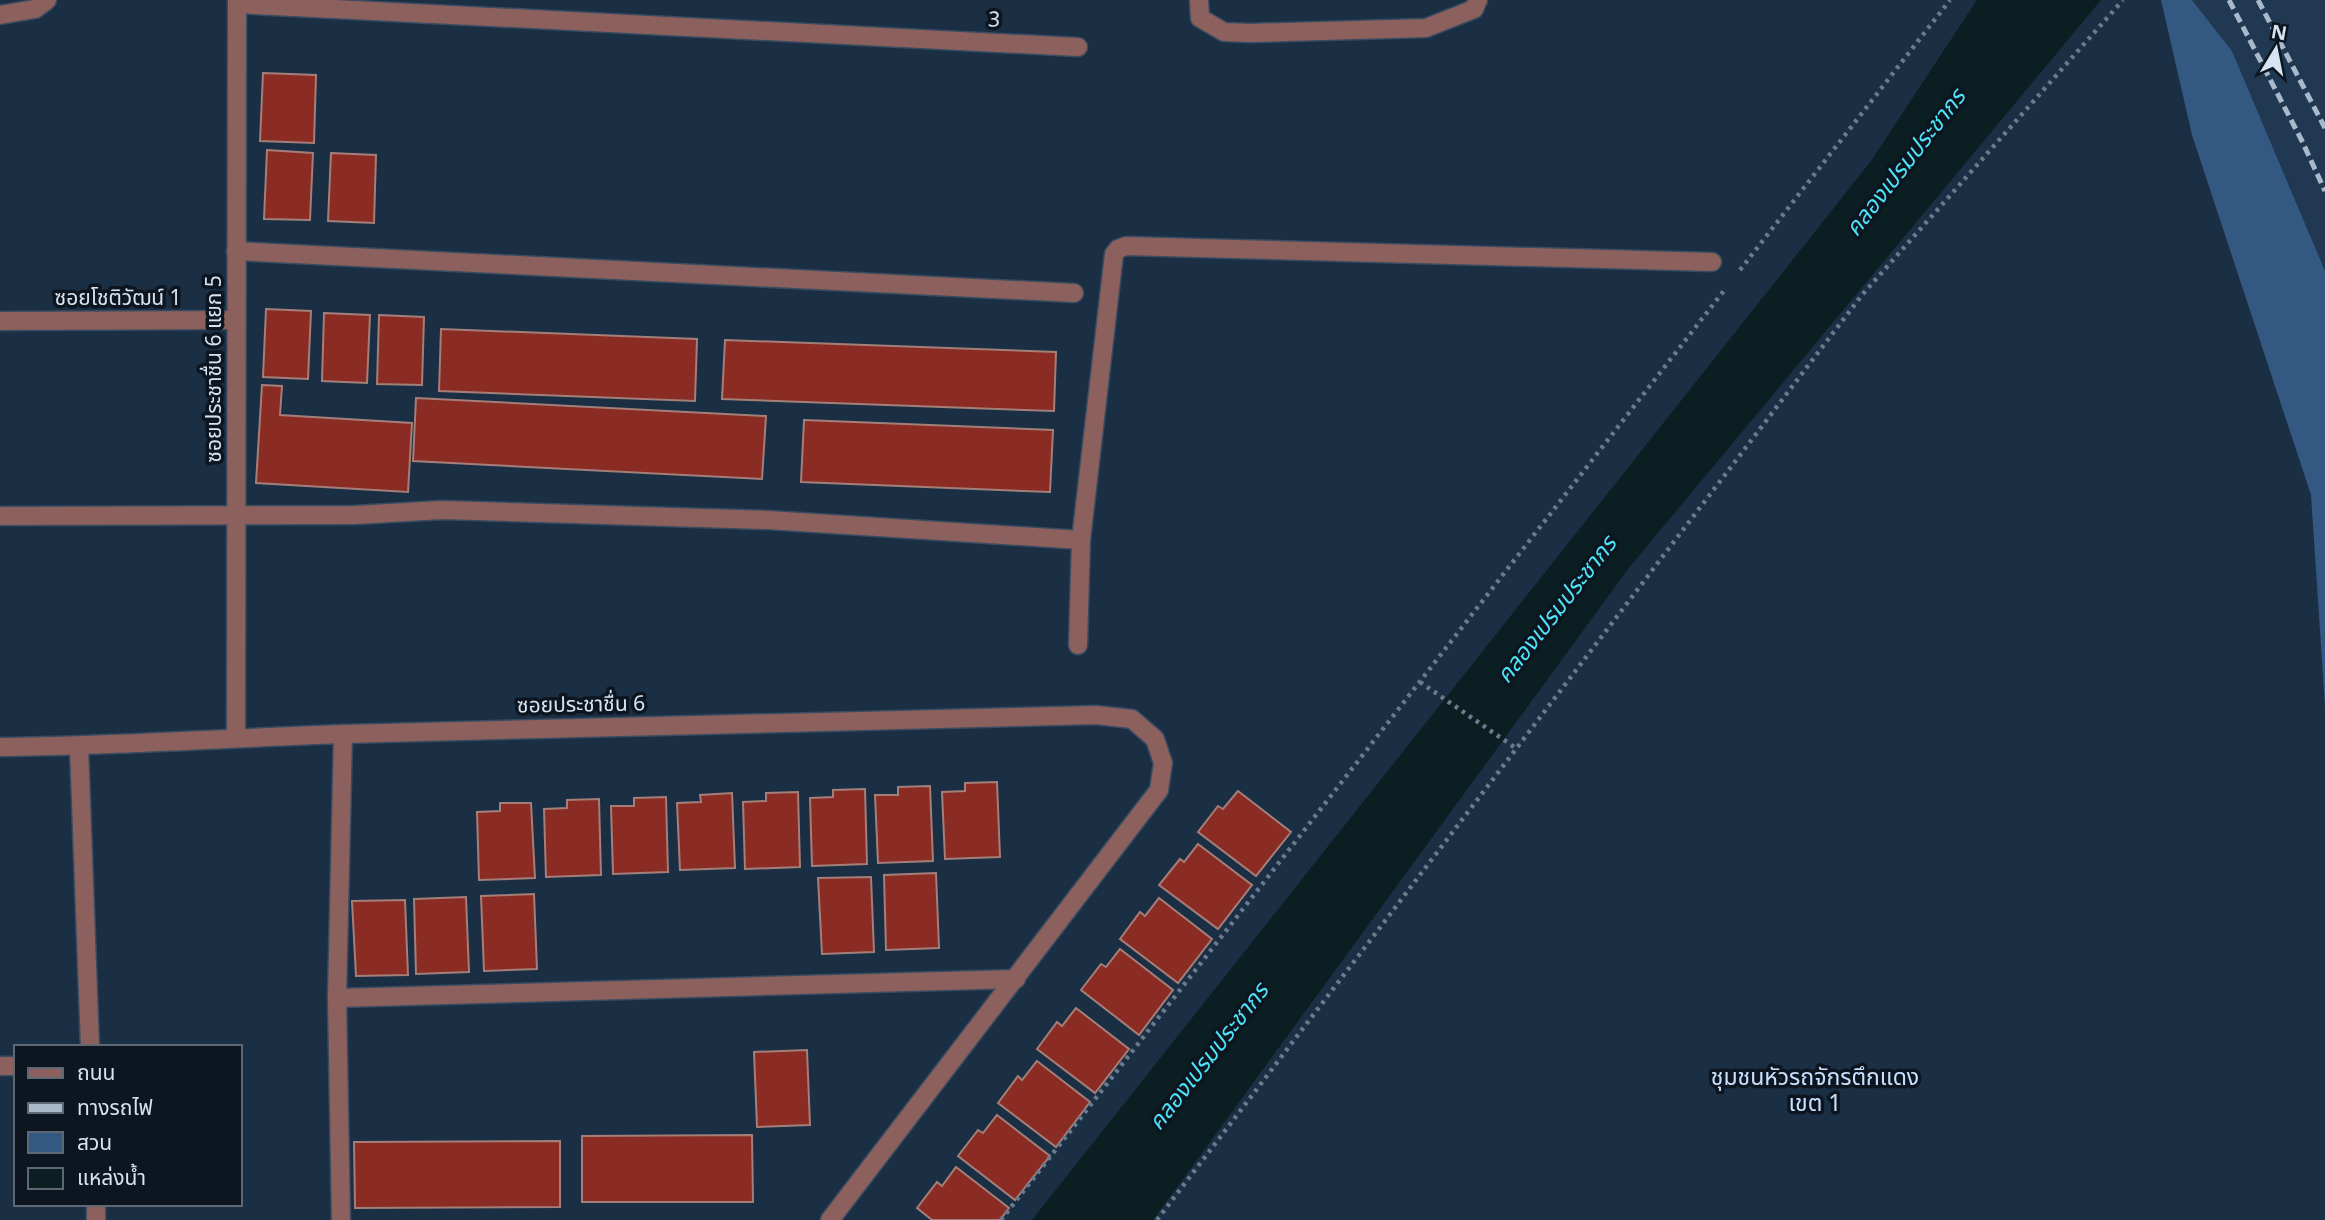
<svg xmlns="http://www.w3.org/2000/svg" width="2325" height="1220" font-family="Georgia,'Noto Sans Thai',serif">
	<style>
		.built { fill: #203852 }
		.green { fill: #335882 }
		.water { fill: #0b1e21 }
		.building { fill: #8a2c24; stroke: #a47f79; stroke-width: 2 }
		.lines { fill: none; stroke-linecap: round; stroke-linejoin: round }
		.lane-casing { stroke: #384b60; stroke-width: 21 }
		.street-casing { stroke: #384b60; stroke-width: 21 }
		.path { stroke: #6a7b8d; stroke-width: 4.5; stroke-dasharray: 3.5 5; stroke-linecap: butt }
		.lane { stroke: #8c605d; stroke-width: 18 }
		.street { stroke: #8c605d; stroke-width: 18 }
		.rail { stroke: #aab9c9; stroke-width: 5; stroke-dasharray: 10 5; stroke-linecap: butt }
		.labels { text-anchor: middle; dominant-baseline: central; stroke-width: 7; stroke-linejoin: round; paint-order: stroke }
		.street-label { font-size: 21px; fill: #d6e3f1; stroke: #0d1620 }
		.water-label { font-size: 23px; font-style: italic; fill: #4ce4f8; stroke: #0d1620 }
		.neighbourhood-label { font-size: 23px; fill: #c7e0fd; stroke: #0d1620 }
	</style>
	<rect width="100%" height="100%" fill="#1a2e44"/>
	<!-- built -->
	<path class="built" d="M 2192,0 L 2325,0 L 2325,271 L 2232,51 Z"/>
	<!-- green -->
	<path class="green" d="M 2161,0 L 2192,0 L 2232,51 L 2325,271 L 2325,706 L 2311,495 L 2192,135 Z"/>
	<!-- water -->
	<path class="water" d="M 1977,0 L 2101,0 L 1628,569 L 1153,1220 L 1032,1220 L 1871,161 Z"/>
	<!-- building -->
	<g class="building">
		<path d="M 263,73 L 316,75 L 314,143 L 260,141 Z"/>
		<path d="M 267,150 L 313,153 L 310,220 L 264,219 Z"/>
		<path d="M 331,153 L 376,155 L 374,223 L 328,221 Z"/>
		<path d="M 266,309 L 311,311 L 308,379 L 263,377 Z"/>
		<path d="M 324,313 L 370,315 L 367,383 L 322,381 Z"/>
		<path d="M 379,315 L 424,317 L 422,385 L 377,384 Z"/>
		<path d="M 441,329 L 697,339 L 695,401 L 439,391 Z"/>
		<path d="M 725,340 L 1056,352 L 1054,411 L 722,399 Z"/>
		<path d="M 262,385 L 282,386 L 280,415 L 412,423 L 408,492 L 256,483 Z"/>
		<path d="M 416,398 L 766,416 L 762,479 L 413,461 Z"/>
		<path d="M 804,420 L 1053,430 L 1050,492 L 801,482 Z"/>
		<path d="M 997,782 L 1000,857 L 945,859 L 942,792 L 965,791 L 965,783 Z"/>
		<path d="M 930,786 L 933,861 L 878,863 L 875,795 L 898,795 L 898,787 Z"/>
		<path d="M 865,789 L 867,864 L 812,866 L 810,798 L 833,797 L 833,790 Z"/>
		<path d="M 1238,791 L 1291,832 L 1256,876 L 1198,832 L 1218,806 L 1223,809 Z"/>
		<path d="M 798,792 L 800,867 L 745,869 L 743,802 L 766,801 L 766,793 Z"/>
		<path d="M 732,793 L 735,868 L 680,870 L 677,803 L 701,802 L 700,795 Z"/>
		<path d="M 666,797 L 668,872 L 613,874 L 611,806 L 634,806 L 634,798 Z"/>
		<path d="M 599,799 L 601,875 L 546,877 L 544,809 L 567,808 L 567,800 Z"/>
		<path d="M 500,803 L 531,803 L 535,878 L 479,880 L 477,812 L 500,811 Z"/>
		<path d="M 1198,844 L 1252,885 L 1218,929 L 1159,885 L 1180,859 L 1184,862 Z"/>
		<path d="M 936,873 L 939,948 L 886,950 L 884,875 Z"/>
		<path d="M 871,877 L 874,952 L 822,954 L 818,878 Z"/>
		<path d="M 534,894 L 537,969 L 484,971 L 481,896 Z"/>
		<path d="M 466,897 L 469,972 L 416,974 L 414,899 Z"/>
		<path d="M 1159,898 L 1212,939 L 1178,983 L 1120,939 L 1140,912 L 1145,916 Z"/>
		<path d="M 405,900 L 408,975 L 356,976 L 352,901 Z"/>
		<path d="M 1120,949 L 1173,990 L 1139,1035 L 1081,990 L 1101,964 L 1106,967 Z"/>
		<path d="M 1076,1008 L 1129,1049 L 1095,1093 L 1037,1049 L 1057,1022 L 1062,1026 Z"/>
		<path d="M 807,1050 L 810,1125 L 757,1127 L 754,1052 Z"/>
		<path d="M 1037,1061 L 1090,1102 L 1056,1147 L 998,1103 L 1018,1076 L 1022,1080 Z"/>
		<path d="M 997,1115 L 1050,1156 L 1015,1200 L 958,1156 L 978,1130 L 983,1133 Z"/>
		<path d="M 752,1135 L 753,1202 L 582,1202 L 582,1136 Z"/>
		<path d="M 560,1141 L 560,1207 L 355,1208 L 354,1142 Z"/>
		<path d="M 956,1167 L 1009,1208 L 1000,1220 L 932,1220 L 917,1208 L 937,1182 L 942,1186 Z"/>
	</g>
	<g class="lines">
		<defs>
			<g id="lane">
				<path d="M 1199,0 L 1200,18 L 1224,32 L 1250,33 L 1426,28 L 1474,9 L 1478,0"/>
				<path d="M 0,1066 L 16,1066"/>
			</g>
			<g id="street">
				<path d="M 237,4 L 1078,47"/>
				<path d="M 0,15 L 35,9 L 47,0"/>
				<path d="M 236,251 L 1074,293"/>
				<path d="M 0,321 L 236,320"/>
				<path d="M 0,516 L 355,515 L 442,510 L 768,520 L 1081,540"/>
				<path d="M 1078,645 L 1081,540 L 1114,254 L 1118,249 L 1126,246 L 1712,262"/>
				<path d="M 236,737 L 237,0"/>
				<path d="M 0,747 C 114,746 228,738 343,734 L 1096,715 L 1132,719 L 1155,739 L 1163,763 L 1159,790 L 830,1220"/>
				<path d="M 79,747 L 90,1047"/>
				<path d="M 337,998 L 1016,979"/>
				<path d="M 96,1204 L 96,1220"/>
				<path d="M 341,1220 L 337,998 L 343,734"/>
			</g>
		</defs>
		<!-- lane casing -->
		<use href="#lane" class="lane-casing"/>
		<!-- street casing -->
		<use href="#street" class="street-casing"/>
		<!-- path -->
		<g class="path">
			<path d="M 1740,270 L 1950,0"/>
			<path d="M 1420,682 L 1517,749"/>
			<path d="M 1001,1220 L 1726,288"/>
			<path d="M 1157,1220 L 1862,295 L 2123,0"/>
		</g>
		<!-- lane -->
		<use href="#lane" class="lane"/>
		<!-- street -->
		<use href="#street" class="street"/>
		<!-- rail -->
		<g class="rail">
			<path d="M 2229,0 L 2302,141 L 2325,191"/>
			<path d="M 2258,0 L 2325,128"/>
		</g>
	</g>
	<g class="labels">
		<!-- street labels -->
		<g class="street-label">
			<text transform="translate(994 20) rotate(3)">3</text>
			<text x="118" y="298">ซอยโชติวัฒน์ 1</text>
			<text transform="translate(214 369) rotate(-90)">ซอยประชาชื่น 6 แยก 5</text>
			<text transform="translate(581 705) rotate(-1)">ซอยประชาชื่น 6</text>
		</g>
		<!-- water labels -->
		<g class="water-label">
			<text transform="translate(1906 163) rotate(-52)">คลองเปรมประชากร</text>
			<text transform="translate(1557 610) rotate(-52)">คลองเปรมประชากร</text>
			<text transform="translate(1209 1057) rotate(-52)">คลองเปรมประชากร</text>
		</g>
		<!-- neighbourhood labels -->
		<g class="neighbourhood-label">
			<text x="1815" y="1078">ชุมชนหัวรถจักรตึกแดง<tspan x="1815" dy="26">เขต 1</tspan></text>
		</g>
	</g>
	<!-- legend -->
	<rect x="14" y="1045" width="228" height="161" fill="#0d1620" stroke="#5d6874" stroke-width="2"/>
	<rect x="28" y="1068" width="35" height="10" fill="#8c605d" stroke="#5d6874" stroke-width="2"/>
	<text x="77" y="1080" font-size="21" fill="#d6e3f1">ถนน</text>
	<rect x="28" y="1103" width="35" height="10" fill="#aab9c9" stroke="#5d6874" stroke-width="2"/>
	<text x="77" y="1115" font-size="21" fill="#d6e3f1">ทางรถไฟ</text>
	<rect x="28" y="1132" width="35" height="21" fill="#335882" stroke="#5d6874" stroke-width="2"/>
	<text x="77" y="1150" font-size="21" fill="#d6e3f1">สวน</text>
	<rect x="28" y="1168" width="35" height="21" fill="#0b1e21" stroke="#5d6874" stroke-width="2"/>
	<text x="77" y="1185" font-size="21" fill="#d6e3f1">แหล่งน้ำ</text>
	<!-- north arrow -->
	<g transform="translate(2276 49) rotate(10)" stroke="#0d1620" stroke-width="5" paint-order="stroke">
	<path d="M0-5L12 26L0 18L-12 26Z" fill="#d6e3f1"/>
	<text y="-10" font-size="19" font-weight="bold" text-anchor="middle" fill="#d6e3f1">N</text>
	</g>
</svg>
